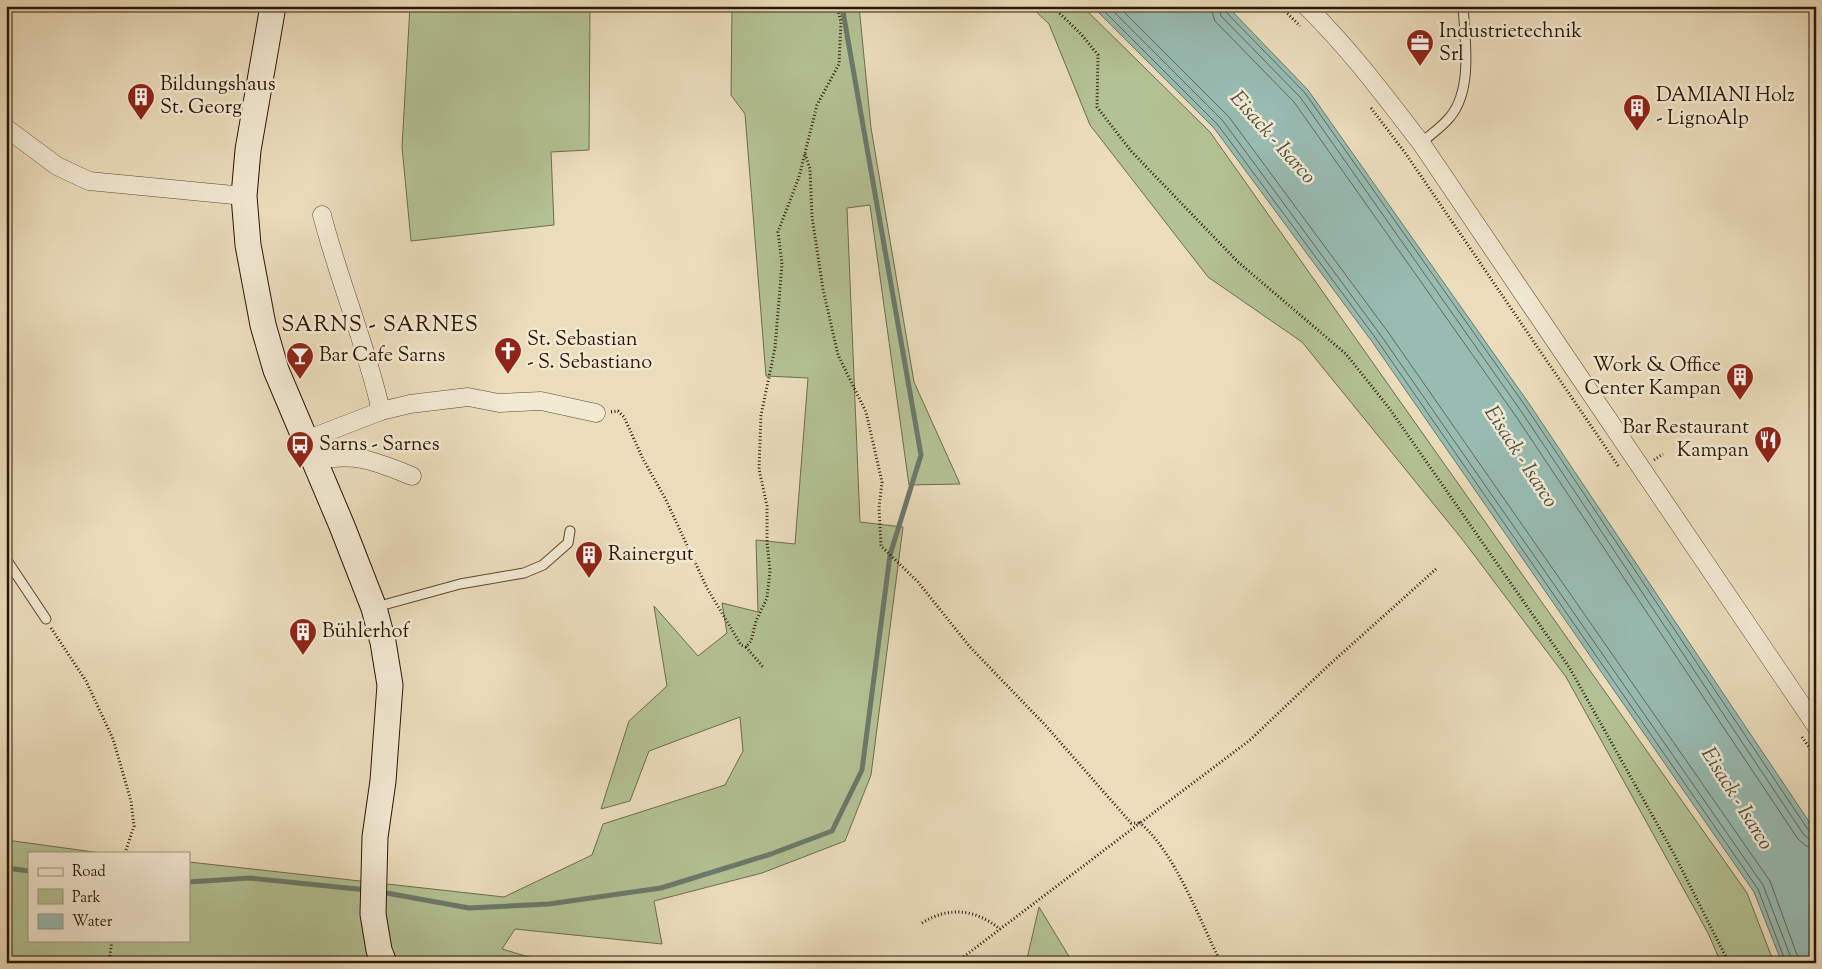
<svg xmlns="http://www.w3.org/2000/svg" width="1822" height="969" font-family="'Sorts Mill Goudy',serif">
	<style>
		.green { fill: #b3c294; stroke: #6e6c4c }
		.water { fill: #98bbb2; stroke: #6b796c }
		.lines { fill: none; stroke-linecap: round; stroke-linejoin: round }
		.shore { stroke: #60695b; stroke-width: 1 }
		.stream { stroke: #6b796c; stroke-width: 5 }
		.lane-casing { stroke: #594832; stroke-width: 11 }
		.street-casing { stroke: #594832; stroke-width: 19 }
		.secondary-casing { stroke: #281704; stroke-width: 27 }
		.path { stroke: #281704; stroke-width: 3; stroke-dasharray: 1 2.5; stroke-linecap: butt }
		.lane { stroke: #f2e9d3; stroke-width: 9 }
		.street { stroke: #f2e9d3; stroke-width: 18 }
		.secondary { stroke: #f2e9d3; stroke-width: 25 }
		.labels { text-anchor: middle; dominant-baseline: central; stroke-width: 5; stroke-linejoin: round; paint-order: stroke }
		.poi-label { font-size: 20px; fill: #281704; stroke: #f2e9d3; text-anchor: start }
		.water-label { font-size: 21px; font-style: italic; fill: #4f5041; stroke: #f2e9d3 }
		.quarter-label { font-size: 22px; letter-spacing: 1px; fill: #281704; stroke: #f2e9d3 }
	</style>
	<rect width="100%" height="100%" fill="#ebddbc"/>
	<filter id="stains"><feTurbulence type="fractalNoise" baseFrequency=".004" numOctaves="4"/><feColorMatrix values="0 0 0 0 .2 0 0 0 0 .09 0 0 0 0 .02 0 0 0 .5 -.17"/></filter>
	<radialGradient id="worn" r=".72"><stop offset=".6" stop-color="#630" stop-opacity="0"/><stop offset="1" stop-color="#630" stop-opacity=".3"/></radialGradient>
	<!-- green -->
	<g class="green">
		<path d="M 410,6 L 590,6 L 589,150 L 551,152 L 554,225 L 411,241 L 402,147 Z"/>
		<path d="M 732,6 L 859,6 L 871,128 L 914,382 L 960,484 L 909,485 L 870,205 L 847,208 L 860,522 L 903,527 L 871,775 L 845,841 L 762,873 L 654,901 L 662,944 L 515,929 L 502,949 L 549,963 L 6,963 L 6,840 L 101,853 L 29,853 L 29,940 L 189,940 L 189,862 L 504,897 L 592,855 L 603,824 L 725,785 L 743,751 L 740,717 L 649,751 L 630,801 L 601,809 L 629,721 L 667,686 L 654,606 L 698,656 L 727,633 L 722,603 L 758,612 L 756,540 L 795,544 L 808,378 L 766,376 L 745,114 L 731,95 Z"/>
		<path d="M 1030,6 L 1082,6 L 1210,132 L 1747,893 L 1774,963 L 1721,963 L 1708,933 L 1566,677 L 1462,539 L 1302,342 L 1208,277 L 1090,125 L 1049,24 Z"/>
		<path d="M 1039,907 L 1073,963 L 1026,963 Z"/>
	</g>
	<!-- water -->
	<path class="water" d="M 1092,6 L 1227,6 L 1308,90 L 1530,405 L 1816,832 L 1816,963 L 1782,963 L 1754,892 L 1373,343 L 1214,128 Z"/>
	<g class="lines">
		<!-- shore -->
		<g class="shore">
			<path d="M 1099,6 L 1218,125 L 1377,340 L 1758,889 L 1786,963"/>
			<path d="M 1108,6 L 1223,121 L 1382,337 L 1763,885 L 1793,963"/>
			<path d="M 1118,6 L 1229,117 L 1388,332 L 1770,881 L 1800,963"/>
			<path d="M 1210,6 L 1215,21 L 1294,102 L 1515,415 L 1798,839 L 1806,846 L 1816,848"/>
			<path d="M 1218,6 L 1221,16 L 1300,97 L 1521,411 L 1804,835 L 1809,839 L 1816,840"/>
			<path d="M 1224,6 L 1226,12 L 1305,93 L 1526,407 L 1809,831 L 1816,834"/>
		</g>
		<!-- stream -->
		<g class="stream">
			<path d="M 6,868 L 29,871"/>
			<path d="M 189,882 L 250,878 L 367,890"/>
			<path d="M 381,892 L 469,908 L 549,904 L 661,888 L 771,854 L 832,831 L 862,770 L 890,555 L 921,455 L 842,6"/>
		</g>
		<defs>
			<g id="lane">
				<path d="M 1421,143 C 1430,135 1442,127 1450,117 C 1473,90 1465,39 1463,6"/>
				<path d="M 6,559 L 46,619"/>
				<path d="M 376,607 L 460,584 L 524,573 L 543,565 L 568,543 L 570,531"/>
			</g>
			<g id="street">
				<path d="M 1306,6 C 1349,48 1384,95 1421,143 L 1816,726"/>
				<path d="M 6,128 L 57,166 L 89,181 L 244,196"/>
				<path d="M 322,215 C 339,281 366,344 381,411"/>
				<path d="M 306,440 L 381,411 L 410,404 L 468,397 L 499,403 L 541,401 L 596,413"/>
				<path d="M 314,461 C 356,452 374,461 412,476"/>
			</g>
			<path id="secondary" d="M 273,6 L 248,150 L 244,196 L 248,245 L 263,325 L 276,370 L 342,526 L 374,608 L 383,642 L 390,685 L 383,781 L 375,837 L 373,914 L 379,950 L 384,963"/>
		</defs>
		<!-- lane casing -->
		<use href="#lane" class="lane-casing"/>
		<!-- street casing -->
		<use href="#street" class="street-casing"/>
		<!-- secondary casing -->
		<use href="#secondary" class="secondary-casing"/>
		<!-- path -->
		<g class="path">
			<path d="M 1052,6 L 1081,34 L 1098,55 L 1097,107 L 1131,151 L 1238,262 L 1346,354 L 1389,408 L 1569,667 L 1674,854 L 1729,963"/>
			<path d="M 1280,6 L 1300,26"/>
			<path d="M 1371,108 L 1406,154 L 1619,467"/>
			<path d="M 805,154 L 810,169 L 812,217 L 823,289 L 838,355 L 866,412 L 882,482 L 879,508 L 881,546 L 918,582 L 970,647 L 1046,726 L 1131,823 L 1140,823 L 1250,740 L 1329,665 L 1436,569"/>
			<path d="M 611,412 L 618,411 L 624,417 L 643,459 L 665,498 L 707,588 L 741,645 L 746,647 L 751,641 L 756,621 L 767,598 L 770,571 L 767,542 L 767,506 L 759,469 L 761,415 L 775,348 L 782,264 L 778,232 L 799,177 L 817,105 L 839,64 L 841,22 L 837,6"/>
			<path d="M 1654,460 L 1663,454"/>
			<path d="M 51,628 L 86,681 L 113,739 L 131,801 L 134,826 L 125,853"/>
			<path d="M 746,647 L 763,667"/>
			<path d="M 1802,737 L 1816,757"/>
			<path d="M 922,923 C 949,906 975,909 1000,929"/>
			<path d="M 958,961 L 1140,823 C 1175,852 1200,921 1221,963"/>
			<path d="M 109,963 L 112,940"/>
		</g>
		<!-- lane -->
		<use href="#lane" class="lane"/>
		<!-- street -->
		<use href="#street" class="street"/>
		<!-- secondary -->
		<use href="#secondary" class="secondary"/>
	</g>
	<!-- icons -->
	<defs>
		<symbol id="office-pin" viewBox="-11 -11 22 30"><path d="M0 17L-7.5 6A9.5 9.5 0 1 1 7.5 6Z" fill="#8f2418" stroke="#f2e9d3"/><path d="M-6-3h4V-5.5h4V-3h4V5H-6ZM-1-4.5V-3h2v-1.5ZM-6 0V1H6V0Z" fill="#fff"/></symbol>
		<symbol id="building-pin" viewBox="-11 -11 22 30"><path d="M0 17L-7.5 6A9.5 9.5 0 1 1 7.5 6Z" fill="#8f2418" stroke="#f2e9d3"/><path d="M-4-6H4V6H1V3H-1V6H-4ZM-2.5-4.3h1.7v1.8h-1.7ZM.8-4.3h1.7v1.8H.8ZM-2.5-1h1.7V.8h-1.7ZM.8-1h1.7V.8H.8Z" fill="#fff"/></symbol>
		<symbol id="church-pin" viewBox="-11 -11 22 30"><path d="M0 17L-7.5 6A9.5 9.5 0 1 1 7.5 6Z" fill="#8f2418" stroke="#f2e9d3"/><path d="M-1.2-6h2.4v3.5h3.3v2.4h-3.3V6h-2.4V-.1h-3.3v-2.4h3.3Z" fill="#fff"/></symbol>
		<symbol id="bar-pin" viewBox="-11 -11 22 30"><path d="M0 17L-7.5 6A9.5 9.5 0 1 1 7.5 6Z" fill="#8f2418" stroke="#f2e9d3"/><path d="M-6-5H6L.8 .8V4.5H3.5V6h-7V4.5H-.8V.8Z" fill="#fff"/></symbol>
		<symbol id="restaurant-pin" viewBox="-11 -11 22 30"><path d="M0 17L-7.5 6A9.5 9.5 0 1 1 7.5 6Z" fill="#8f2418" stroke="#f2e9d3"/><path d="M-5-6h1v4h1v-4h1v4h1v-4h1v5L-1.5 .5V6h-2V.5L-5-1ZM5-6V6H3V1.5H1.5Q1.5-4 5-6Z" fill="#fff"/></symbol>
		<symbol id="bus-pin" viewBox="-11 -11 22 30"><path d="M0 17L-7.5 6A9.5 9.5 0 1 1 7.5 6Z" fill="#8f2418" stroke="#f2e9d3"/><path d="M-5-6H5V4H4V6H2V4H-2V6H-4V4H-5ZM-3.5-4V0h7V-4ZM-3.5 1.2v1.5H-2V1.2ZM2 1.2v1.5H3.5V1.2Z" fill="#fff"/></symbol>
	</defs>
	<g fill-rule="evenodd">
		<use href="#office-pin" x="1404" y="27" width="32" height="43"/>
		<use href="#building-pin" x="125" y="81" width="32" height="43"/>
		<use href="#building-pin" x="1621" y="92" width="32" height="43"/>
		<use href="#church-pin" x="492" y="335" width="32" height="43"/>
		<use href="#bar-pin" x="284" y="340" width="32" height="43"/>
		<use href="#building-pin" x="1724" y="361" width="32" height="43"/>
		<use href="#restaurant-pin" x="1752" y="424" width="32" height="43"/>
		<use href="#bus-pin" x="284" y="429" width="32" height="43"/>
		<use href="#building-pin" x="573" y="539" width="32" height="43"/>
		<use href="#building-pin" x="287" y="616" width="32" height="43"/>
	</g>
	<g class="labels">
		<!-- poi labels -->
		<g class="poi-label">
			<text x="1439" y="32">Industrietechnik<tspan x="1439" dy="23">Srl</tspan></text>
			<text x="160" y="85">Bildungshaus<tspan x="160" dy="23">St. Georg</tspan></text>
			<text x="1656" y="96">DAMIANI Holz<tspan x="1656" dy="23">- LignoAlp</tspan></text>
			<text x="527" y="340">St. Sebastian<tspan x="527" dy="23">- S. Sebastiano</tspan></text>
			<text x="319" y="356">Bar Cafe Sarns</text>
			<text x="1721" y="366" text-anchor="end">Work &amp; Office<tspan x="1721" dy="23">Center Kampan</tspan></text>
			<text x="1749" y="428" text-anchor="end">Bar Restaurant<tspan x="1749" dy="23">Kampan</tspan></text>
			<text x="319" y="445">Sarns - Sarnes</text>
			<text x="608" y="555">Rainergut</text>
			<text x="322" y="632">Bühlerhof</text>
		</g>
		<!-- water labels -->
		<g class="water-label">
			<text transform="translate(1272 138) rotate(48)">Eisack - Isarco</text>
			<text transform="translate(1520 457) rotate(57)">Eisack - Isarco</text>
			<text transform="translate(1736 799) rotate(58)">Eisack - Isarco</text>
		</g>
		<!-- quarter labels -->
		<g class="quarter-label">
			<text x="380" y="326">SARNS - SARNES</text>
		</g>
	</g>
	<!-- margin -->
	<rect width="1822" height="969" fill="none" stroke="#ebddbc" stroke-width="25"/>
	<rect x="8" y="8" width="1807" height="954" fill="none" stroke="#281704" stroke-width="2.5"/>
	<rect x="12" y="12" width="1797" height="944" fill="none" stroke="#281704"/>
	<!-- legend -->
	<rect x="28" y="852" width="162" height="90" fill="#f2e9d3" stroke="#a19580"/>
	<rect x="38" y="868" width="25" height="8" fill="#f2e9d3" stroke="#a19580"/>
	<text x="72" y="876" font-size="15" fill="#281704">Road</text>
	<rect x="38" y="889" width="25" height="15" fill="#b3c294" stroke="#a19580"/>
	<text x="72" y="902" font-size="15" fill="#281704">Park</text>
	<rect x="38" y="914" width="25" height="15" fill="#98bbb2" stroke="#a19580"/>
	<text x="72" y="926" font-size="15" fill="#281704">Water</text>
	<rect width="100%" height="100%" filter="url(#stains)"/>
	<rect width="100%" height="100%" fill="url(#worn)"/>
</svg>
